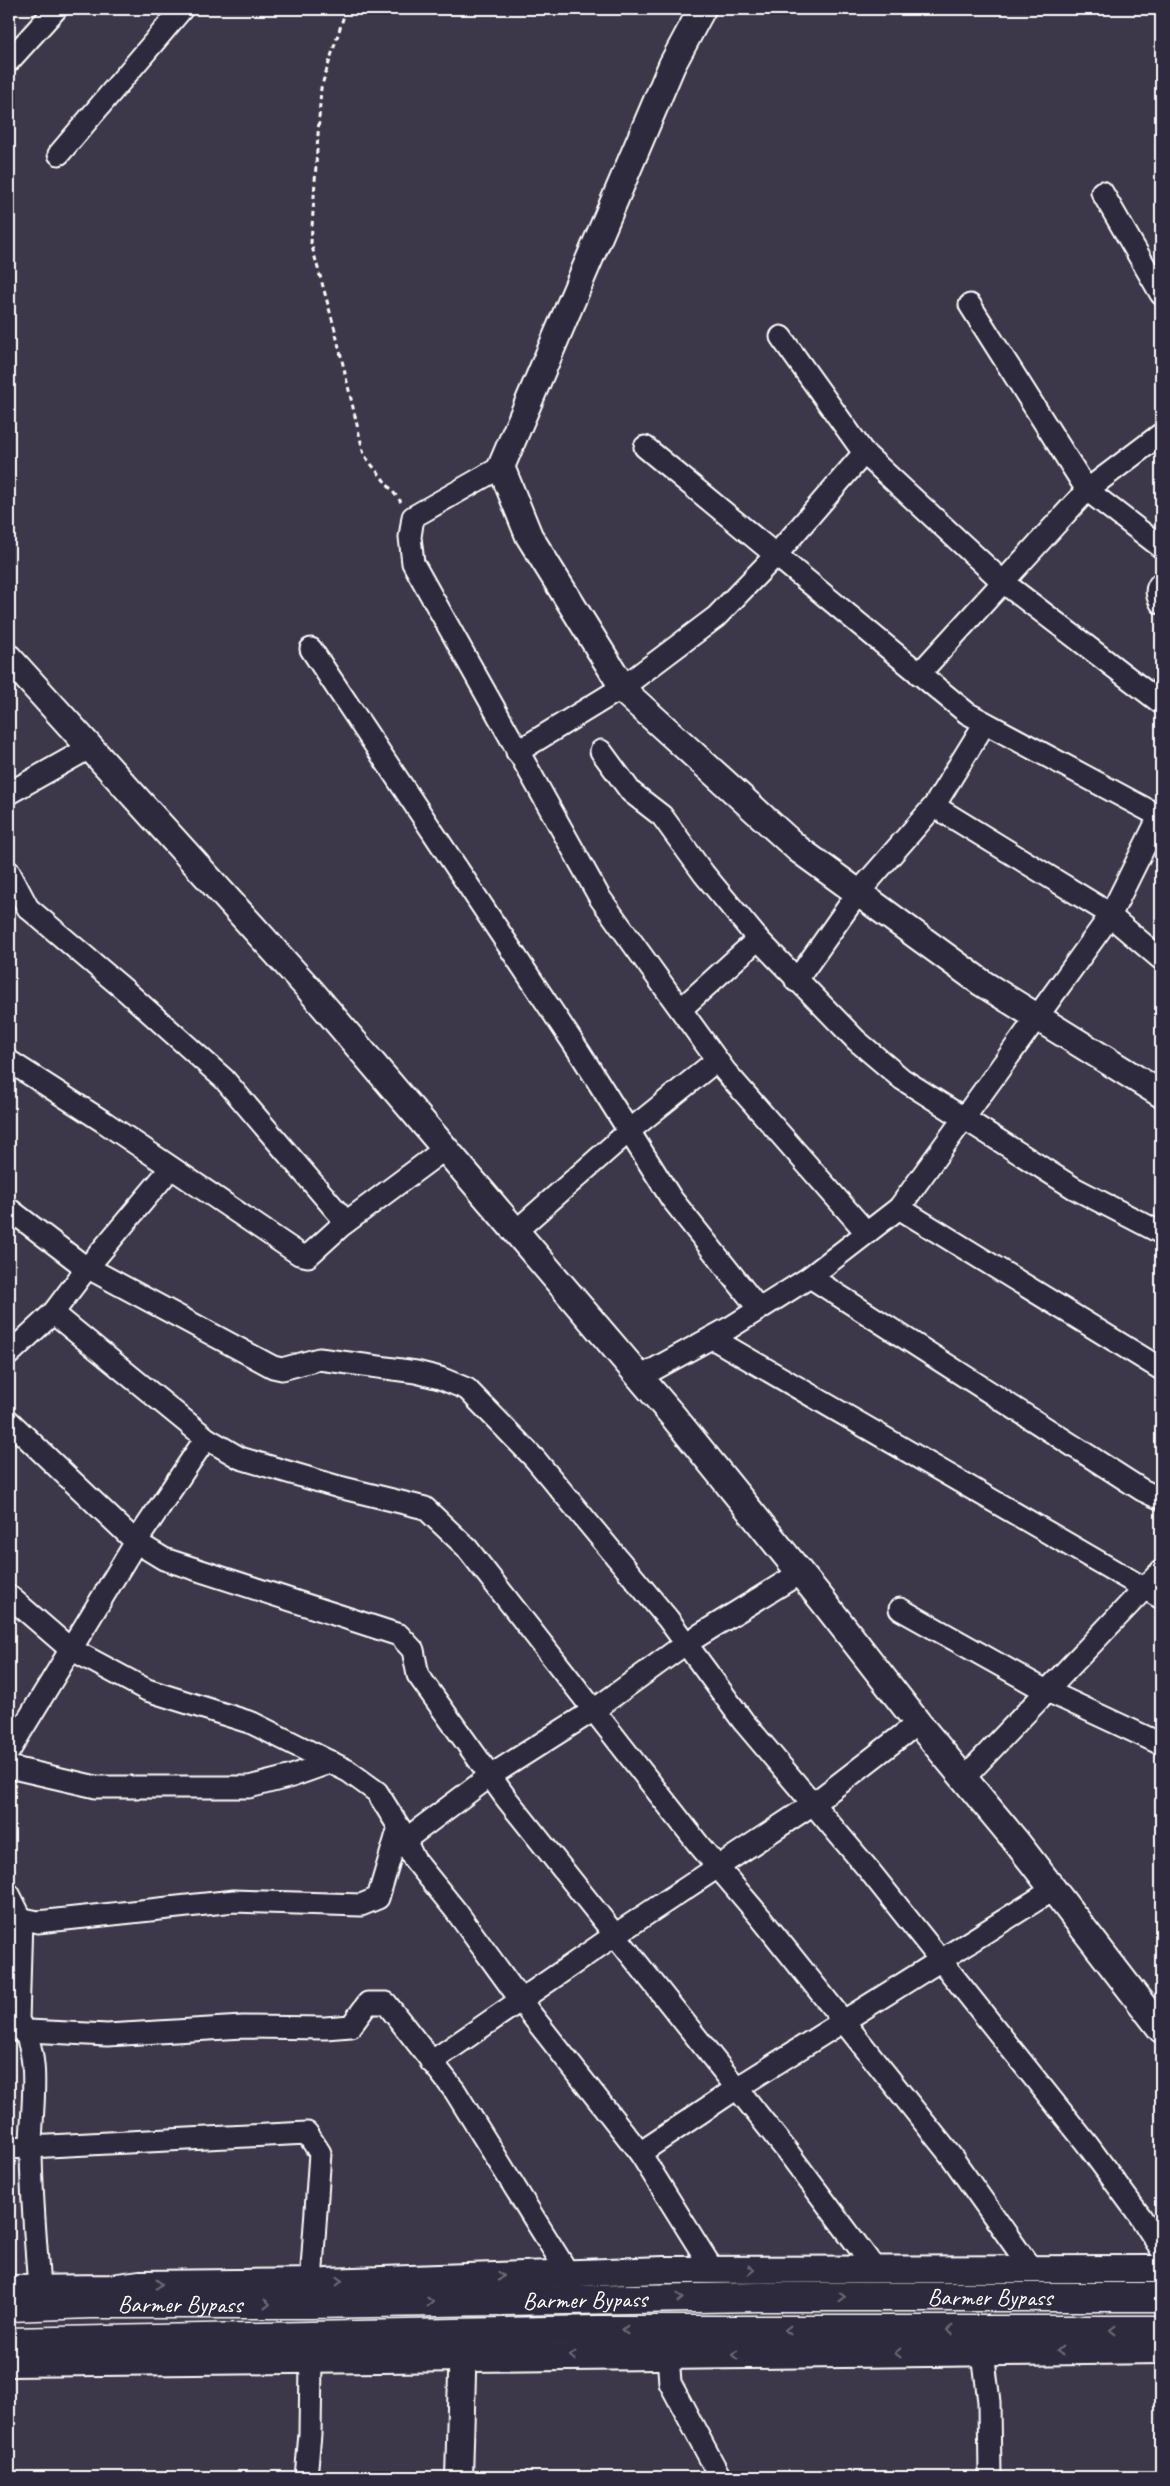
<svg xmlns="http://www.w3.org/2000/svg" width="1170" height="2486" font-family="Caveat,sans-serif">
	<style>
		.lines { fill: none; stroke-linecap: round; stroke-linejoin: round }
		.minor-casing { stroke: #fff; stroke-width: 25 }
		.tertiary-casing { stroke: #fff; stroke-width: 30 }
		.trunk-casing { stroke: #fff; stroke-width: 31 }
		.path { stroke: #fff; stroke-width: 3; stroke-dasharray: 5 4; stroke-linecap: butt }
		.minor { stroke: #2f2a3d; stroke-width: 21 }
		.tertiary { stroke: #2f2a3d; stroke-width: 26 }
		.trunk { stroke: #2f2a3d; stroke-width: 28 }
		.oneway { stroke: #6d6a77 }
		.labels { text-anchor: middle; dominant-baseline: central; stroke-width: 4.5; stroke-linejoin: round; paint-order: stroke }
		.street-label { font-size: 24px; fill: #fff; stroke: #2f2a3d }
	</style>
	<rect width="100%" height="100%" fill="#3c3749"/>
	<filter id="ink" filterUnits="userSpaceOnUse"><feTurbulence type="fractalNoise" baseFrequency=".02" numOctaves="2"/><feDisplacementMap in="SourceGraphic" scale="10" xChannelSelector="R" yChannelSelector="G"/><feConvolveMatrix kernelMatrix="1 2 1 2 8 2 1 2 1" color-interpolation-filters="sRGB"/></filter>
	<g filter="url(#ink)">
		<g class="lines">
			<defs>
				<g id="minor">
					<path d="M 9,61 L 56,9"/>
					<path d="M 59,154 L 182,9"/>
					<path d="M 1102,192 L 1161,294"/>
					<path d="M 970,305 L 1087,490 L 1161,547"/>
					<path d="M 781,337 L 864,453 L 1003,582 L 1161,703"/>
					<path d="M 645,447 L 967,713 L 1161,817"/>
					<path d="M 501,467 L 413,517 L 410,537 L 413,563 L 600,898 L 725,1071 L 867,1233"/>
					<path d="M 1161,583 C 1155,589 1157,596 1161,603"/>
					<path d="M 311,649 L 580,1053 L 671,1198 L 759,1309"/>
					<path d="M 919,674 L 1087,490 L 1161,434"/>
					<path d="M 601,751 L 631,792 L 662,816 L 704,874 L 758,939 L 856,1040 L 902,1079 L 1074,1188 L 1161,1233"/>
					<path d="M 517,752 L 623,687 L 716,617 L 776,555 L 864,453"/>
					<path d="M 9,793 L 91,747"/>
					<path d="M 934,806 L 1102,909 L 1161,959"/>
					<path d="M 9,872 L 28,908 L 126,991 L 224,1079 L 346,1222"/>
					<path d="M 796,981 L 858,893 L 934,806 L 985,723"/>
					<path d="M 681,1009 L 758,939"/>
					<path d="M 9,1061 L 104,1122 L 299,1254 L 308,1256 L 341,1226 L 446,1148"/>
					<path d="M 899,1208 L 1161,1369"/>
					<path d="M 9,1209 L 81,1264 L 273,1367 L 282,1369 L 319,1359 L 416,1372 L 440,1378 L 467,1389 L 535,1459 L 668,1619 L 743,1721 L 868,1869 L 1087,2144 L 1140,2216 L 1161,2249"/>
					<path d="M 516,1231 L 629,1131 L 717,1060"/>
					<path d="M 810,1277 L 1142,1490 L 1161,1499"/>
					<path d="M 53,1313 L 206,1438 L 240,1458 L 339,1487 L 425,1508 L 467,1548 L 699,1845 L 761,1918 L 951,2156 L 1032,2270"/>
					<path d="M 712,1338 L 1161,1598"/>
					<path d="M 9,1354 L 53,1313 L 87,1268 L 171,1168"/>
					<path d="M 640,1377 L 731,1327 L 810,1277 L 899,1208 L 1110,916 L 1161,813"/>
					<path d="M 9,1421 L 136,1542 L 164,1559 L 399,1635 L 413,1650 L 418,1675 L 506,1798 L 787,2151 L 876,2270"/>
					<path d="M 9,1596 L 69,1648 L 147,1690 L 252,1723 L 348,1771 L 377,1792 L 399,1827 L 414,1859 L 456,1911 L 530,2013 L 640,2153 L 713,2270"/>
					<path d="M 900,1609 L 1041,1688 L 1161,1744"/>
					<path d="M 9,1751 L 136,1542 L 206,1438"/>
					<path d="M 9,1767 L 96,1787 L 249,1787 L 292,1776 L 331,1762"/>
					<path d="M 965,1777 L 1161,1571"/>
					<path d="M 405,1840 L 490,1776 L 594,1710 L 685,1644 L 800,1573"/>
					<path d="M 9,1894 L 21,1918 L 18,2021 C 43,2053 31,2109 31,2147 C 31,2194 36,2242 39,2289"/>
					<path d="M 9,1916 L 38,1922 L 234,1901 L 361,1905 L 378,1898 L 399,1827"/>
					<path d="M 9,2030 L 107,2035 L 243,2027 L 325,2028 L 351,2026 L 368,2003 L 386,2003 L 455,2091 L 568,2273"/>
					<path d="M 431,2062 L 615,1935 L 813,1804 L 918,1723"/>
					<path d="M 9,2148 L 307,2133 L 320,2153 L 311,2282"/>
					<path d="M 640,2153 L 737,2088 L 1054,1889"/>
					<path d="M 983,2352 L 989,2402 L 990,2477"/>
					<path d="M 668,2355 L 670,2383 L 720,2477"/>
					<path d="M 306,2477 L 310,2434 L 311,2362"/>
				</g>
				<g id="tertiary">
					<path d="M 702,9 L 672,65 L 501,467 L 529,536 L 627,694 L 798,849 L 982,983 L 1161,1094"/>
					<path d="M 9,658 L 310,990 L 673,1416 L 823,1601 L 918,1723 L 1015,1840 L 1161,2029"/>
					<path d="M 9,2289 L 111,2288 L 140,2284 L 326,2282 L 664,2270 L 1161,2269"/>
					<path d="M 9,2363 C 393,2361 777,2355 1161,2350"/>
					<path d="M 459,2477 L 463,2340"/>
				</g>
				<g id="trunk">
					<path id="s1" d="M 9,2307 L 90,2304 L 310,2304 L 758,2297 L 1161,2297"/>
					<path d="M 9,2342 L 598,2330 L 1161,2330"/>
				</g>
			</defs>
			<!-- minor casing -->
			<use href="#minor" class="minor-casing"/>
			<!-- tertiary casing -->
			<use href="#tertiary" class="tertiary-casing"/>
			<!-- trunk casing -->
			<use href="#trunk" class="trunk-casing"/>
			<!-- path -->
			<path class="path" d="M 346,9 L 321,88 L 311,243 L 335,330 L 364,455 L 401,502"/>
			<!-- minor -->
			<use href="#minor" class="minor"/>
			<!-- tertiary -->
			<use href="#tertiary" class="tertiary"/>
			<!-- trunk -->
			<use href="#trunk" class="trunk"/>
		</g>
		<!-- one-way arrows -->
		<defs><path id="oneway-chevron" d="M-2-3.5L2.5 0L-2 3.5" fill="none" stroke-width="1.6" stroke-linecap="round" stroke-linejoin="round" transform="scale(1.25)"/></defs>
		<g class="oneway">
			<use href="#oneway-chevron" transform="translate(751 2270)"/>
			<use href="#oneway-chevron" transform="translate(501 2276) rotate(-2)"/>
			<use href="#oneway-chevron" transform="translate(339 2281) rotate(-2)"/>
			<use href="#oneway-chevron" transform="translate(159 2284) rotate(-1)"/>
			<use href="#oneway-chevron" transform="translate(842 2297)"/>
			<use href="#oneway-chevron" transform="translate(680 2298) rotate(-1)"/>
			<use href="#oneway-chevron" transform="translate(430 2302) rotate(-1)"/>
			<use href="#oneway-chevron" transform="translate(267 2304)"/>
			<use href="#oneway-chevron" transform="translate(625 2330) rotate(180)"/>
			<use href="#oneway-chevron" transform="translate(788 2330) rotate(-180)"/>
			<use href="#oneway-chevron" transform="translate(950 2330) rotate(-180)"/>
			<use href="#oneway-chevron" transform="translate(1113 2330) rotate(-180)"/>
			<use href="#oneway-chevron" transform="translate(1060 2351) rotate(179)"/>
			<use href="#oneway-chevron" transform="translate(898 2353) rotate(179)"/>
			<use href="#oneway-chevron" transform="translate(735 2355) rotate(179)"/>
			<use href="#oneway-chevron" transform="translate(573 2356) rotate(179)"/>
		</g>
	</g>
	<g class="labels">
		<!-- street labels -->
		<g class="street-label">
			<text stroke="none"><textPath href="#s1" startOffset="981">Barmer Bypass</textPath></text>
			<text stroke="none"><textPath href="#s1" startOffset="576">Barmer Bypass</textPath></text>
			<text stroke="none"><textPath href="#s1" startOffset="171">Barmer Bypass</textPath></text>
		</g>
	</g>
	<!-- margin -->
	<rect width="1170" height="2486" fill="none" stroke="#2f2a3d" stroke-width="30"/>
	<rect x="15" y="15" width="1140" height="2456" fill="none" stroke="#fff" stroke-width="2" filter="url(#ink)"/>
</svg>
